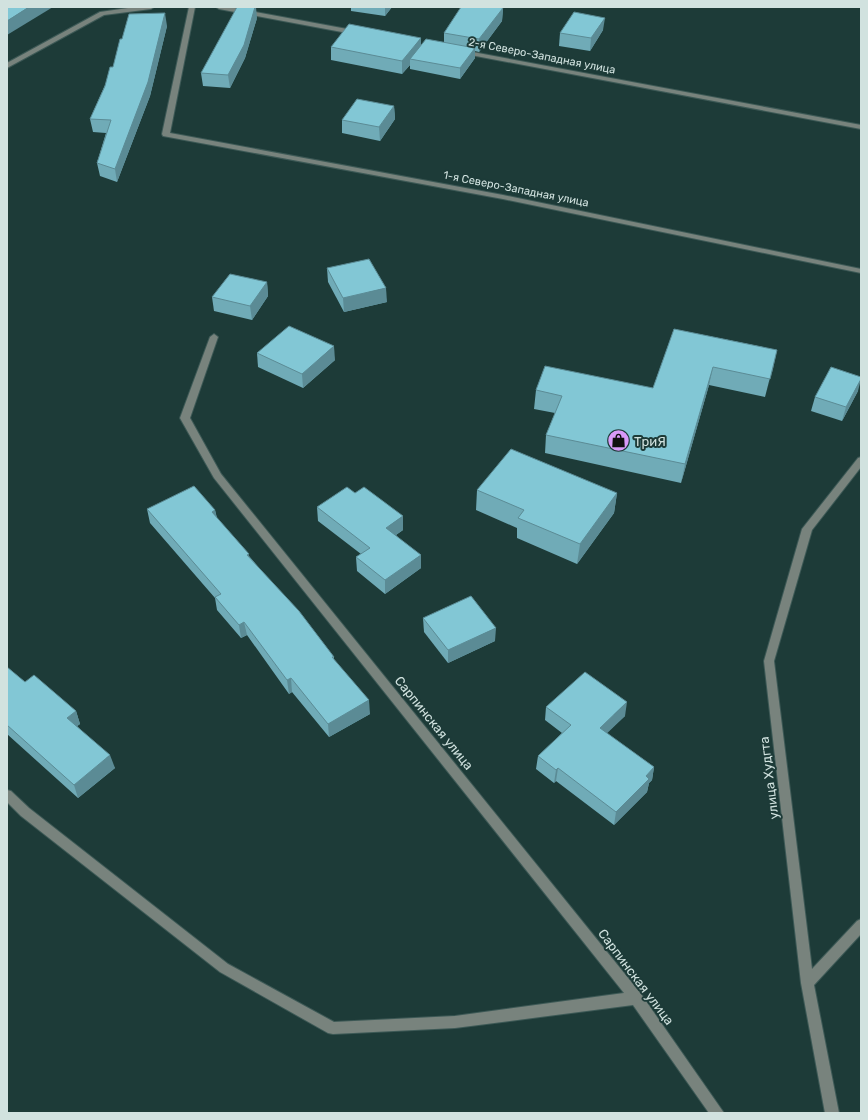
<svg xmlns="http://www.w3.org/2000/svg" width="868" height="1120" font-family="Rubik,sans-serif">
	<style>
		.lines { fill: none; stroke-linecap: round; stroke-linejoin: round }
		.minor-casing { stroke: #3d5956; stroke-width: 2 }
		.minor { fill: #78837d; fill-rule: evenodd }
		.wall { fill: #70abb7 }
		.shaded-wall { fill: #5b8b95 }
		.building { fill: #82c7d5; stroke: #5b8b95 }
		.labels { text-anchor: middle; dominant-baseline: central; stroke-width: 4; stroke-linejoin: round; paint-order: stroke }
		.far-street-label { font-size: 11px; fill: #d1e2df; stroke: #1d3b38 }
		.poi-label { font-size: 13px; fill: #d1e2df; stroke: #1d3b38; text-anchor: start }
		.street-label { font-size: 13px; fill: #d1e2df; stroke: #1d3b38 }
	</style>
	<rect width="100%" height="100%" fill="#1d3b38"/>
	<g class="lines">
		<defs>
			<g id="minor">
				<path d="M 135,7 L 154,7 L 151,9 L 104,15 L 7,68 L 7,63 L 100,12 Z"/>
				<path d="M 189,7 L 195,7 L 170,133 L 503,195 L 861,269 L 861,273 L 503,199 L 163,136 L 162,134 Z"/>
				<path d="M 216,7 L 229,7 L 358,31 L 361,33 L 358,35 L 219,9 Z"/>
				<path d="M 462,50 L 861,125 L 861,129 L 460,53 L 459,52 Z"/>
				<path d="M 214,334 L 218,337 L 190,418 L 221,474 L 641,994 L 724,1113 L 709,1113 L 633,1005 L 455,1028 L 333,1034 L 328,1033 L 220,972 L 21,816 L 7,802 L 7,790 L 11,791 L 29,808 L 228,964 L 334,1022 L 455,1016 L 624,993 L 214,478 L 180,418 L 210,337 Z"/>
				<path d="M 861,457 L 861,467 L 812,530 L 774,661 L 812,969 L 857,921 L 861,919 L 861,934 L 814,985 L 839,1113 L 825,1113 L 801,983 L 764,661 L 802,529 L 858,458 Z"/>
			</g>
		</defs>
		<!-- minor casing -->
		<use href="#minor" class="minor-casing"/>
		<!-- minor -->
		<use href="#minor" class="minor"/>
	</g>
	<!-- wall -->
	<g class="wall">
		<path d="M 351,7 L 392,7 L 385,16 L 351,11 Z"/>
		<path d="M 503,8 L 502,21 L 479,52 L 475,51 L 475,58 L 460,79 L 410,69 L 410,65 L 402,74 L 331,60 L 331,47 L 421,45 L 444,42 L 444,33 Z"/>
		<path d="M 257,18 L 245,58 L 230,88 L 203,86 L 201,73 Z"/>
		<path d="M 167,26 L 150,96 L 117,182 L 100,176 L 97,163 L 106,133 L 93,132 L 90,119 L 113,67 L 122,39 Z"/>
		<path d="M 603,30 L 590,51 L 559,46 L 560,33 Z"/>
		<path d="M 394,106 L 395,119 L 380,141 L 342,133 L 342,120 Z"/>
		<path d="M 327,268 L 387,302 L 344,312 L 328,282 Z"/>
		<path d="M 267,282 L 268,296 L 252,320 L 214,311 L 212,297 Z"/>
		<path d="M 674,329 L 777,350 L 765,397 L 709,385 L 681,483 L 545,453 L 546,435 L 555,413 L 534,409 L 536,390 L 653,388 Z"/>
		<path d="M 257,353 L 335,360 L 303,388 L 258,367 Z"/>
		<path d="M 858,391 L 842,421 L 811,411 L 815,397 Z"/>
		<path d="M 477,490 L 617,493 L 614,513 L 577,564 L 517,538 L 517,528 L 476,510 Z"/>
		<path d="M 317,507 L 403,530 L 396,535 L 421,568 L 385,594 L 357,571 L 356,557 L 361,554 L 318,521 Z"/>
		<path d="M 147,509 L 215,510 L 217,518 L 334,657 L 334,660 L 370,714 L 329,737 L 292,692 L 289,694 L 247,635 L 241,638 L 217,610 L 215,598 L 150,523 Z"/>
		<path d="M 423,618 L 495,641 L 448,663 L 424,632 Z"/>
		<path d="M 7,667 L 25,682 L 76,711 L 80,724 L 77,726 L 115,768 L 78,798 L 7,734 Z"/>
		<path d="M 546,707 L 625,716 L 606,733 L 654,767 L 652,780 L 649,783 L 647,792 L 614,825 L 556,781 L 554,783 L 536,769 L 538,756 L 562,733 L 545,720 Z"/>
	</g>
	<!-- shaded-wall -->
	<g class="shaded-wall">
		<path d="M 29,7 L 53,7 L 7,35 L 7,21 Z"/>
		<path d="M 255,7 L 256,7 L 257,18 L 245,58 L 230,88 L 228,75 Z"/>
		<path d="M 385,7 L 392,7 L 385,16 Z"/>
		<path d="M 503,8 L 502,21 L 479,52 L 479,39 Z"/>
		<path d="M 165,13 L 167,26 L 150,96 L 117,182 L 115,169 Z"/>
		<path d="M 605,18 L 603,30 L 590,51 L 591,38 Z"/>
		<path d="M 421,38 L 421,51 L 410,59 L 410,65 L 402,74 L 402,61 Z"/>
		<path d="M 475,48 L 475,58 L 460,79 L 460,68 Z"/>
		<path d="M 394,106 L 395,119 L 380,141 L 379,127 Z"/>
		<path d="M 267,282 L 268,296 L 252,320 L 250,306 Z"/>
		<path d="M 386,288 L 387,302 L 344,312 L 343,298 Z"/>
		<path d="M 334,346 L 335,360 L 303,388 L 302,374 Z"/>
		<path d="M 777,350 L 773,369 L 765,397 L 770,379 Z"/>
		<path d="M 713,367 L 709,385 L 681,483 L 685,464 Z"/>
		<path d="M 861,379 L 858,391 L 842,421 L 846,407 Z"/>
		<path d="M 617,493 L 614,513 L 577,564 L 580,544 Z"/>
		<path d="M 215,510 L 218,524 L 212,512 Z"/>
		<path d="M 403,516 L 403,530 L 387,541 L 386,528 Z"/>
		<path d="M 421,555 L 421,568 L 385,594 L 385,580 Z"/>
		<path d="M 244,622 L 247,635 L 241,638 L 239,625 Z"/>
		<path d="M 496,628 L 495,641 L 448,663 L 448,650 Z"/>
		<path d="M 291,678 L 292,692 L 289,694 L 287,680 Z"/>
		<path d="M 369,700 L 370,714 L 329,737 L 328,724 Z"/>
		<path d="M 627,702 L 625,716 L 598,742 L 600,728 Z"/>
		<path d="M 76,711 L 80,724 L 71,731 L 67,718 Z"/>
		<path d="M 110,755 L 115,768 L 78,798 L 74,785 Z"/>
		<path d="M 654,767 L 652,780 L 649,783 L 647,792 L 614,825 L 616,812 L 646,776 Z"/>
		<path d="M 558,768 L 556,781 L 554,783 L 556,770 Z"/>
	</g>
	<!-- building -->
	<g class="building">
		<path d="M 7,7 L 29,7 L 7,21 Z"/>
		<path d="M 237,7 L 255,7 L 244,45 L 228,75 L 201,73 Z"/>
		<path d="M 461,7 L 497,7 L 503,8 L 479,39 L 444,33 Z"/>
		<path d="M 574,12 L 605,18 L 591,38 L 560,33 Z"/>
		<path d="M 165,13 L 148,82 L 115,169 L 97,163 L 111,120 L 90,119 L 105,86 L 110,67 L 113,67 L 120,39 L 122,39 L 129,14 Z"/>
		<path d="M 349,24 L 421,38 L 402,61 L 331,47 Z"/>
		<path d="M 426,39 L 475,48 L 460,68 L 410,59 Z"/>
		<path d="M 357,99 L 394,106 L 379,127 L 342,120 Z"/>
		<path d="M 369,259 L 386,288 L 343,298 L 327,268 Z"/>
		<path d="M 230,274 L 267,282 L 250,306 L 212,297 Z"/>
		<path d="M 289,326 L 334,346 L 302,374 L 257,353 Z"/>
		<path d="M 674,329 L 777,350 L 770,379 L 713,367 L 685,464 L 546,435 L 562,396 L 536,390 L 545,366 L 653,388 Z"/>
		<path d="M 831,367 L 861,377 L 861,379 L 846,407 L 815,397 Z"/>
		<path d="M 511,449 L 617,493 L 580,544 L 518,518 L 524,510 L 477,490 Z"/>
		<path d="M 194,486 L 215,510 L 212,512 L 249,554 L 247,555 L 299,611 L 334,657 L 332,657 L 369,700 L 328,724 L 291,678 L 287,680 L 244,622 L 239,625 L 215,597 L 221,594 L 147,509 Z"/>
		<path d="M 347,487 L 355,493 L 364,487 L 403,516 L 386,528 L 421,555 L 385,580 L 356,557 L 370,548 L 317,507 Z"/>
		<path d="M 471,596 L 496,628 L 448,650 L 423,618 Z"/>
		<path d="M 7,667 L 25,682 L 34,675 L 76,711 L 67,718 L 110,755 L 74,785 L 7,725 Z"/>
		<path d="M 585,672 L 627,702 L 600,728 L 654,767 L 646,776 L 649,779 L 616,812 L 558,768 L 556,770 L 538,756 L 571,725 L 546,707 Z"/>
	</g>
	<!-- icons -->
	<defs>
		<symbol id="shop-disc" viewBox="-11 -11 22 22"><circle r="9.5" fill="#d89af8" stroke="#1d3b38"/><path d="M-5-2.5h2.3a2.7 3.5 0 0 1 5.4 0H5L5.5 6h-11ZM-1.5-2.5h3a1.5 2.3 0 0 0-3 0Z" fill="#111"/></symbol>
	</defs>
	<g fill-rule="evenodd">
		<use href="#shop-disc" x="606" y="428" width="25" height="25"/>
	</g>
	<g class="labels">
		<!-- far-street labels -->
		<g class="far-street-label">
			<text transform="translate(542 56) rotate(11)">2-я Северо-Западная улица</text>
			<text transform="translate(516 189) rotate(11)">1-я Северо-Западная улица</text>
		</g>
		<!-- poi labels -->
		<g class="poi-label">
			<text x="634" y="441">ТриЯ</text>
		</g>
		<!-- street labels -->
		<g class="street-label">
			<text transform="translate(434 723) rotate(51)">Сарпинская улица</text>
			<text transform="translate(769 778) rotate(-97)">улица Худгта</text>
			<text transform="translate(636 977) rotate(53)">Сарпинская улица</text>
		</g>
	</g>
	<!-- border -->
	<rect width="868" height="1120" fill="none" stroke="#d1e2df" stroke-width="16"/>
</svg>
